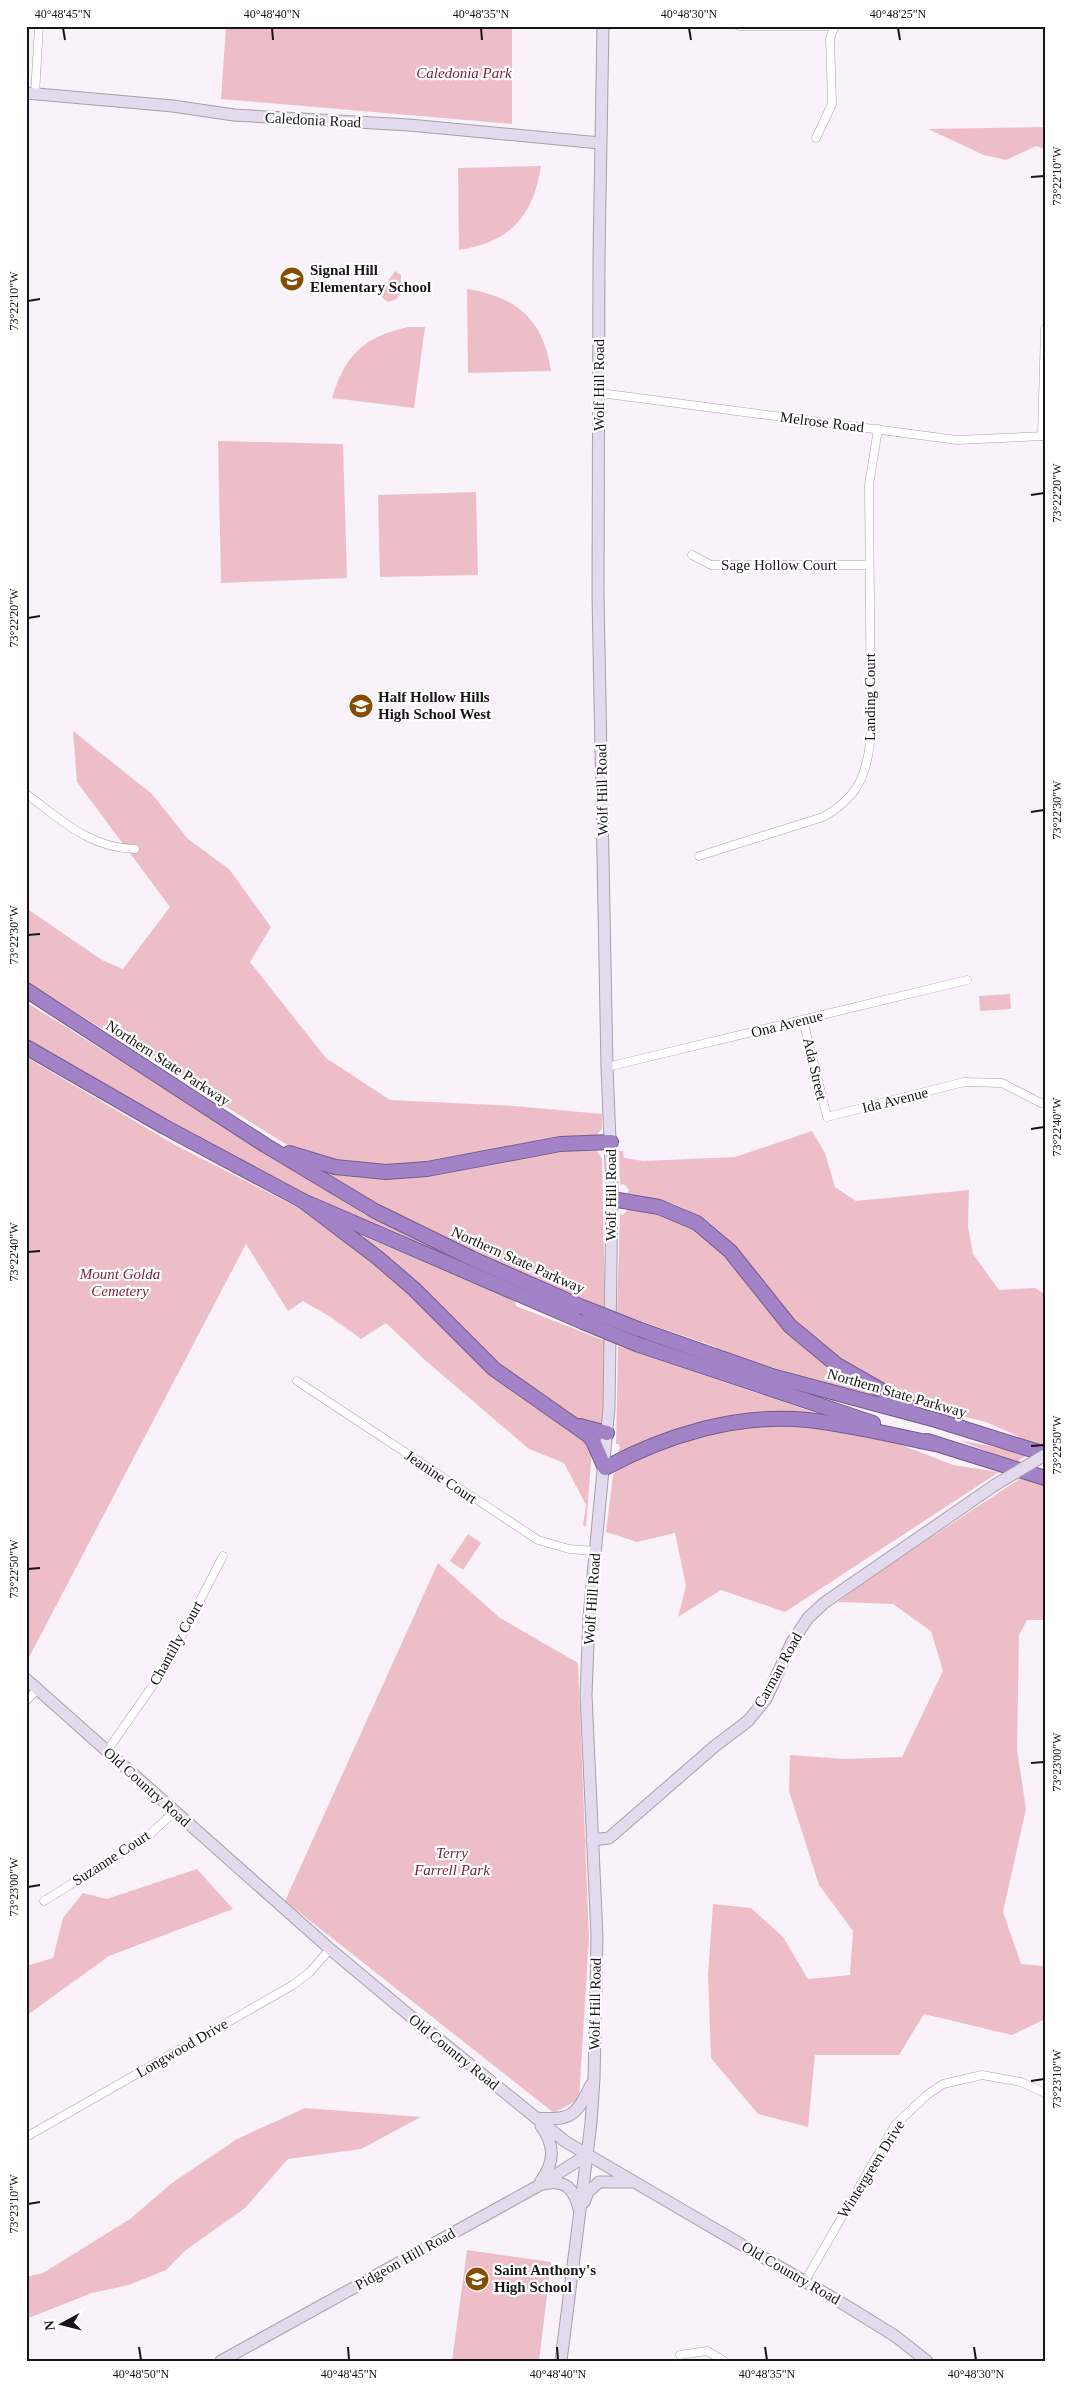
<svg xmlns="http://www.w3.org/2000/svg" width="1071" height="2387" font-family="'Times New Roman',serif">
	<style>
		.green { fill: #eebec8 }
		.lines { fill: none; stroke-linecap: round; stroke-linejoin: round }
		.street-casing { stroke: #a8a1a8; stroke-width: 9 }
		.secondary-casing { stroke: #a8a1a8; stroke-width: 13 }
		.highway-casing { stroke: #725c8a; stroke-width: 16 }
		.street { stroke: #fff; stroke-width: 8 }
		.secondary { stroke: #e3daee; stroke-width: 11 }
		.highway { stroke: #a382c8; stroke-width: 14 }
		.secondary-bridge-casing { stroke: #a8a1a8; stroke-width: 13; stroke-linecap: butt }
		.highway-bridge-casing { stroke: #725c8a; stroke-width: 16; stroke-linecap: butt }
		.secondary-bridge { stroke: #e3daee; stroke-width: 11 }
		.highway-bridge { stroke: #a382c8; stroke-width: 14 }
		.ticks { fill: none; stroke: #171517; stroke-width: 2 }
		.labels { text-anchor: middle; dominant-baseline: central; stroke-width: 4.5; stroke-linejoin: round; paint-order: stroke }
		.park-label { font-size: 15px; font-style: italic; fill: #79223f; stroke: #fff }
		.street-label { font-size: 15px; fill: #171517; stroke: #fff }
		.poi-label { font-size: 15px; font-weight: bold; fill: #171517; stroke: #fff; text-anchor: start }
		.neatline { fill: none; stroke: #171517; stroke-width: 2 }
		.ticks-label { font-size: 12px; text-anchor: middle; fill: #171517 }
	</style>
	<rect width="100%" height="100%" fill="#faf2fa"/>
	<!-- green -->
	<g class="green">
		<path d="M 226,26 L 512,26 L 512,124 L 221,99 Z"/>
		<path d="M 1045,127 L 1045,149 L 1036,146 L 1006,160 L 984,155 L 928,129 Z"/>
		<path d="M 541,166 C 533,216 511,242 459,250 L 458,168 Z"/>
		<path d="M 395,271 L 401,275 L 401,290 L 397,299 L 388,302 L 380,296 L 380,292 Z"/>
		<path d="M 467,289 C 517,297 543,319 551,371 L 468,373 Z"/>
		<path d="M 408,327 L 425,327 L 414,408 L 332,398 C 345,355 363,337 408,327 Z"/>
		<path d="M 218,441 L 343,444 L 347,578 L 221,583 Z"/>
		<path d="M 476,492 L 478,575 L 380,577 L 378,495 Z"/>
		<path d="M 73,731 L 152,794 L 188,839 L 229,869 L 271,927 L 250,962 L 326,1058 L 390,1100 L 514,1106 L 602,1114 L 602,1128 L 597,1135 L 599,1138 L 394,1169 L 348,1166 L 309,1154 L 284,1143 L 26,981 L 26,908 L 102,960 L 123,969 L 170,907 L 77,782 Z"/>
		<path d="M 1010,994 L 1011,1009 L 980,1011 L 979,996 Z"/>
		<path d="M 26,1002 L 364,1214 L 465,1264 L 325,1204 L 242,1161 L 26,1042 Z"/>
		<path d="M 26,1057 L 177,1146 L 316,1217 L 364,1253 L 422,1304 L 461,1347 L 505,1385 L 581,1433 L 592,1449 L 586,1527 L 583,1525 L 586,1505 L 564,1463 L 529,1449 L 426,1361 L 386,1323 L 361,1339 L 329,1316 L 303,1301 L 288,1311 L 246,1244 L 26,1663 Z"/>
		<path d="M 812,1131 L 825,1153 L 835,1187 L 856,1201 L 969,1190 L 968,1227 L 973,1254 L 999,1290 L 1035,1288 L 1045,1294 L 1045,1445 L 1042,1447 L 986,1422 L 921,1406 L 889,1390 L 828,1352 L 800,1327 L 772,1297 L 724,1235 L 704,1218 L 674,1204 L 627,1193 L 629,1190 L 624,1184 L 620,1185 L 619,1151 L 623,1151 L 624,1158 L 643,1161 L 735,1157 Z"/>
		<path d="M 559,1147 L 598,1148 L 597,1151 L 602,1159 L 605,1308 C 502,1268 407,1223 311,1167 L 346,1173 Z"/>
		<path d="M 627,1206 L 648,1210 L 680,1220 L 706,1235 L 736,1267 L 787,1327 L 877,1392 L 876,1396 L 717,1352 L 716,1347 L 617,1313 L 620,1214 L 623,1215 L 628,1209 Z"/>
		<path d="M 358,1234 L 515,1301 L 516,1306 L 608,1342 L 602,1423 L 599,1423 L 598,1427 L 593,1426 L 559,1410 L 503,1372 L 357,1237 Z"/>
		<path d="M 618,1346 L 816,1413 L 815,1417 L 774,1415 L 622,1455 L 618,1452 L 620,1448 L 619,1444 L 616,1444 Z"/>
		<path d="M 806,1424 L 862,1434 L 899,1444 L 953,1465 L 999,1472 L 785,1612 L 721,1590 L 678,1617 L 686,1586 L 675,1533 L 637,1542 L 606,1532 L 613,1475 L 619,1467 C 650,1454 682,1437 715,1430 C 745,1424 776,1425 806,1424 Z"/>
		<path d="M 959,1440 L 1029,1454 L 1015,1463 Z"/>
		<path d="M 1024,1476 L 1045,1484 L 1045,1620 L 1027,1620 L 1019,1635 L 1017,1749 L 1026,1809 L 1003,1912 L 1021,1964 L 1045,1966 L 1045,2019 L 1012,2035 L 924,2014 L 899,2055 L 815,2055 L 808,2127 L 758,2114 L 711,2058 L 708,1974 L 713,1904 L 751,1908 L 783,1937 L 808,1979 L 850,1975 L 853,1931 L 819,1885 L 789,1791 L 790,1755 L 845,1759 L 902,1757 L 943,1671 L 931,1631 L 893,1604 L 838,1602 L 863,1582 Z"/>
		<path d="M 468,1534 L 481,1543 L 463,1570 L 450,1561 Z"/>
		<path d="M 438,1563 L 500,1618 L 578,1663 L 589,1938 L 579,2099 L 554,2113 L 285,1901 Z"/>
		<path d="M 197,1869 L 233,1909 L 109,1956 L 26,2016 L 26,1966 L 53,1958 L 63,1918 L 83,1893 L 107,1899 Z"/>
		<path d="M 305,2108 L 421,2117 L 361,2149 L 288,2159 L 245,2208 L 186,2250 L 166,2270 L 129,2285 L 92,2293 L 26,2319 L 26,2277 L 43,2273 L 130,2219 L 172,2183 L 237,2139 Z"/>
		<path d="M 467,2250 L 551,2262 L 539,2361 L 452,2361 Z"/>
	</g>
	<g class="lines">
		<defs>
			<g id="street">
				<path d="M 739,26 L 835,26"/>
				<path d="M 35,94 L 39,26"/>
				<path d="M 816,138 L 832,104 L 830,38 L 835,26"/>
				<path d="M 600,393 L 957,440 L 1045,436"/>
				<path d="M 1042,436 L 1045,329"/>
				<path d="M 692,555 L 711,565 L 869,565"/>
				<path d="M 26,794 C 62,820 89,848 135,849"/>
				<path d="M 699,856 L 823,817 C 859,797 867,774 871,735 L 869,485 L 878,429"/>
				<path d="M 803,1020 L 827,1117 L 964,1082 L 1002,1083 L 1041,1103"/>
				<path d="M 607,1067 L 967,980"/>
				<path d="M 297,1381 L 538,1540 L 569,1549 L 595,1551"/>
				<path d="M 26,1701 L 37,1690"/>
				<path d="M 107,1751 L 165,1668 L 223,1556"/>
				<path d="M 44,1901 L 147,1837 L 175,1811"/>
				<path d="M 26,2137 L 293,1985 L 310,1972 L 330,1949"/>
				<path d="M 805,2281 L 895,2125 L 927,2095 L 943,2084 L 982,2075 L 1021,2082 L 1045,2093"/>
				<path d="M 680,2355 L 707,2351 L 724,2361"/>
			</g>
			<g id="secondary">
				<path d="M 26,93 L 173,106 L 234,115 L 409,125 L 600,143"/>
				<path d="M 26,1679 L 330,1949 L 415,2020 L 566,2142 L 850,2308 L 895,2336 L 927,2361"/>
				<path d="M 592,1840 L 609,1838 L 715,1746 L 748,1721 L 766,1699 L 792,1642 L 808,1618 L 824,1603 L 995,1485"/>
				<path d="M 536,2118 C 571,2121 576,2116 591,2085"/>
				<path d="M 541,2181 C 555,2162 555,2145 541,2126"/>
				<path d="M 544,2184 C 566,2179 574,2189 579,2209"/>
				<path d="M 584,2202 L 588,2192 L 599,2182 L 632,2182"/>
				<path d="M 221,2361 L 538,2186 L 587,2155"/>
				<path d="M 561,2361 L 591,2123 L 594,2079 L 597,1936 L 586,1695 L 589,1617 L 609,1408 L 612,1190 L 607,1067 L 598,596 L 599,256 L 603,26"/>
			</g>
			<g id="highway">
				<path d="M 26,990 L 265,1145 L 375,1211 L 473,1259 L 582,1307"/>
				<path d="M 26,1047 L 163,1126 L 303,1201 L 583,1322"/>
				<path d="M 289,1153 L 335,1167 L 386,1172 L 427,1169 L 560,1144 L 611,1142"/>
				<path d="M 612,1199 L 659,1207 L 697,1223 L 730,1251 L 790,1326 L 837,1365 L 909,1406"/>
				<path d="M 303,1201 L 378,1258 L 414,1289 L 494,1369 L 588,1435 L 593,1441 L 605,1468 C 666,1435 738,1413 808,1420 C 851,1425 893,1435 935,1444"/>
				<path d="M 638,1329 L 772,1376 L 936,1420 L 1045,1454"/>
				<path d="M 639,1345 L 873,1423"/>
				<path d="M 580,1426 L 607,1433"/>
				<path d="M 927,1441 L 1045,1478"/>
			</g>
		</defs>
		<!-- street casing -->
		<use href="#street" class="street-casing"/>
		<!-- secondary casing -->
		<use href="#secondary" class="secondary-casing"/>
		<!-- highway casing -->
		<use href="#highway" class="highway-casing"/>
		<!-- street -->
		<use href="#street" class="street"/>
		<!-- secondary -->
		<use href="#secondary" class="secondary"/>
		<!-- highway -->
		<use href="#highway" class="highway"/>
		<defs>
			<path id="secondary-bridge" d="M 995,1485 L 1045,1455"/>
			<g id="highway-bridge">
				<path d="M 582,1307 L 638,1329"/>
				<path d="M 583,1322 L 639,1345"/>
			</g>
		</defs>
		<!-- secondary-bridge casing -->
		<use href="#secondary-bridge" class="secondary-bridge-casing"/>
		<!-- highway-bridge casing -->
		<use href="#highway-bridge" class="highway-bridge-casing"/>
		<!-- secondary-bridge -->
		<use href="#secondary-bridge" class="secondary-bridge"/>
		<!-- highway-bridge -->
		<use href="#highway-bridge" class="highway-bridge"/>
	</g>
	<!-- ticks -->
	<path class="ticks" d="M 63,28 L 65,40M 272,28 L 273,40M 481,28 L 482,40M 689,28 L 691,40M 898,28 L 900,40M 1031,177 L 1044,176M 28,301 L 40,299M 1031,495 L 1044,493M 28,618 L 40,616M 1031,812 L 1044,810M 28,935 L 40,934M 1031,1129 L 1044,1127M 28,1252 L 40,1251M 1031,1446 L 1044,1445M 28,1569 L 40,1568M 1031,1763 L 1044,1762M 28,1887 L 40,1885M 1031,2081 L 1044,2079M 28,2204 L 40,2202M 139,2347 L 141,2360M 348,2347 L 349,2360M 557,2347 L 558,2360M 765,2347 L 767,2360M 974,2347 L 976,2360"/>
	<!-- icons -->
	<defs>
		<symbol id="school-disc" viewBox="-11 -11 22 22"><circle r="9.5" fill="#864c02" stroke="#fff"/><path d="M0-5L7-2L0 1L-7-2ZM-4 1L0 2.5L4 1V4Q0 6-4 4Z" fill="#fff"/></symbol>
	</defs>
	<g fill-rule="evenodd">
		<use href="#school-disc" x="278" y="265" width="28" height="28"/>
		<use href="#school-disc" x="347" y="692" width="28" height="28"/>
		<use href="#school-disc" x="463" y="2265" width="28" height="28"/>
	</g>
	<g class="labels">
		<!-- park labels -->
		<g class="park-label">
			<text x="464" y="73">Caledonia Park</text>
			<text x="120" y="1274">Mount Golda<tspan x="120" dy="17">Cemetery</tspan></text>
			<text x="452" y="1853">Terry<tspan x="452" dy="17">Farrell Park</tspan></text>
		</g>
		<!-- street labels -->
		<g class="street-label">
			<text transform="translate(313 120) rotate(3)">Caledonia Road</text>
			<text transform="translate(599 385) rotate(-90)">Wolf Hill Road</text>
			<text transform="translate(822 422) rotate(7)">Melrose Road</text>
			<text x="779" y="565">Sage Hollow Court</text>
			<text transform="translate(870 697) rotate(-90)">Landing Court</text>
			<text transform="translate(602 790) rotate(-91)">Wolf Hill Road</text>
			<text transform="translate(787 1024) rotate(-14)">Ona Avenue</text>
			<text transform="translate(168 1063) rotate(33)">Northern State Parkway</text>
			<text transform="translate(815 1069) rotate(77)">Ada Street</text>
			<text transform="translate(895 1100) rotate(-14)">Ida Avenue</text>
			<text transform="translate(611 1195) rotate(-90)">Wolf Hill Road</text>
			<text transform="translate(518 1260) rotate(24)">Northern State Parkway</text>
			<text transform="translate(897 1393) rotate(16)">Northern State Parkway</text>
			<text transform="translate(441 1477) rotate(34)">Jeanine Court</text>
			<text transform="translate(592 1599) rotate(-86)">Wolf Hill Road</text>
			<text transform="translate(176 1643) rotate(-61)">Chantilly Court</text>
			<text transform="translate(778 1670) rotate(-61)">Carman Road</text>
			<text transform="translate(147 1787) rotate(42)">Old Country Road</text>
			<text transform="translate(111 1858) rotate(-33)">Suzanne Court</text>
			<text transform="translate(595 2004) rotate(-89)">Wolf Hill Road</text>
			<text transform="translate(182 2048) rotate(-30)">Longwood Drive</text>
			<text transform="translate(454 2052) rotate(39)">Old Country Road</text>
			<text transform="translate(871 2169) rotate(-58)">Wintergreen Drive</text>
			<text transform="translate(405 2259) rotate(-29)">Pidgeon Hill Road</text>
			<text transform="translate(791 2273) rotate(30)">Old Country Road</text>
		</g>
		<!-- poi labels -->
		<g class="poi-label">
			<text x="310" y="270">Signal Hill<tspan x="310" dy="17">Elementary School</tspan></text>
			<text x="378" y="697">Half Hollow Hills<tspan x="378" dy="17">High School West</tspan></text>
			<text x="494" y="2270">Saint Anthony's<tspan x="494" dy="17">High School</tspan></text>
		</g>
	</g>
	<!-- border -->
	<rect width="1071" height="2387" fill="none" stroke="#ffffff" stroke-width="55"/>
	<!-- north arrow -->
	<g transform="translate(62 2324) rotate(263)" stroke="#ffffff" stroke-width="4" paint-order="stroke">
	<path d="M0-4L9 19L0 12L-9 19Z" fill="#171517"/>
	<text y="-8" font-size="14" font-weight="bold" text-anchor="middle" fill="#171517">N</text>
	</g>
	<rect x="28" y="28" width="1016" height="2332" class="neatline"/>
	<g class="ticks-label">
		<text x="63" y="18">40°48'45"N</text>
		<text x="272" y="18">40°48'40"N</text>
		<text x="481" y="18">40°48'35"N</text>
		<text x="689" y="18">40°48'30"N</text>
		<text x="898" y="18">40°48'25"N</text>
		<text transform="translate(1057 176) rotate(-90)" y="4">73°22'10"W</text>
		<text transform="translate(14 301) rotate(-90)" y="4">73°22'10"W</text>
		<text transform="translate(1057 493) rotate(-90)" y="4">73°22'20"W</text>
		<text transform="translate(14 618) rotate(-90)" y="4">73°22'20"W</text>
		<text transform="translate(1057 810) rotate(-90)" y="4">73°22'30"W</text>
		<text transform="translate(14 935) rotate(-90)" y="4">73°22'30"W</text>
		<text transform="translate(1057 1127) rotate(-90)" y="4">73°22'40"W</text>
		<text transform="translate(14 1252) rotate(-90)" y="4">73°22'40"W</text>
		<text transform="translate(1057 1445) rotate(-90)" y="4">73°22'50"W</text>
		<text transform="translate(14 1569) rotate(-90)" y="4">73°22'50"W</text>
		<text transform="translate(1057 1762) rotate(-90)" y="4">73°23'00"W</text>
		<text transform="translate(14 1887) rotate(-90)" y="4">73°23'00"W</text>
		<text transform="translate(1057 2079) rotate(-90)" y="4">73°23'10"W</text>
		<text transform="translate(14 2204) rotate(-90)" y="4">73°23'10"W</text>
		<text x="141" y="2378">40°48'50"N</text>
		<text x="349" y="2378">40°48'45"N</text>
		<text x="558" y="2378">40°48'40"N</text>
		<text x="767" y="2378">40°48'35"N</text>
		<text x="976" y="2378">40°48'30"N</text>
	</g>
</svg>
